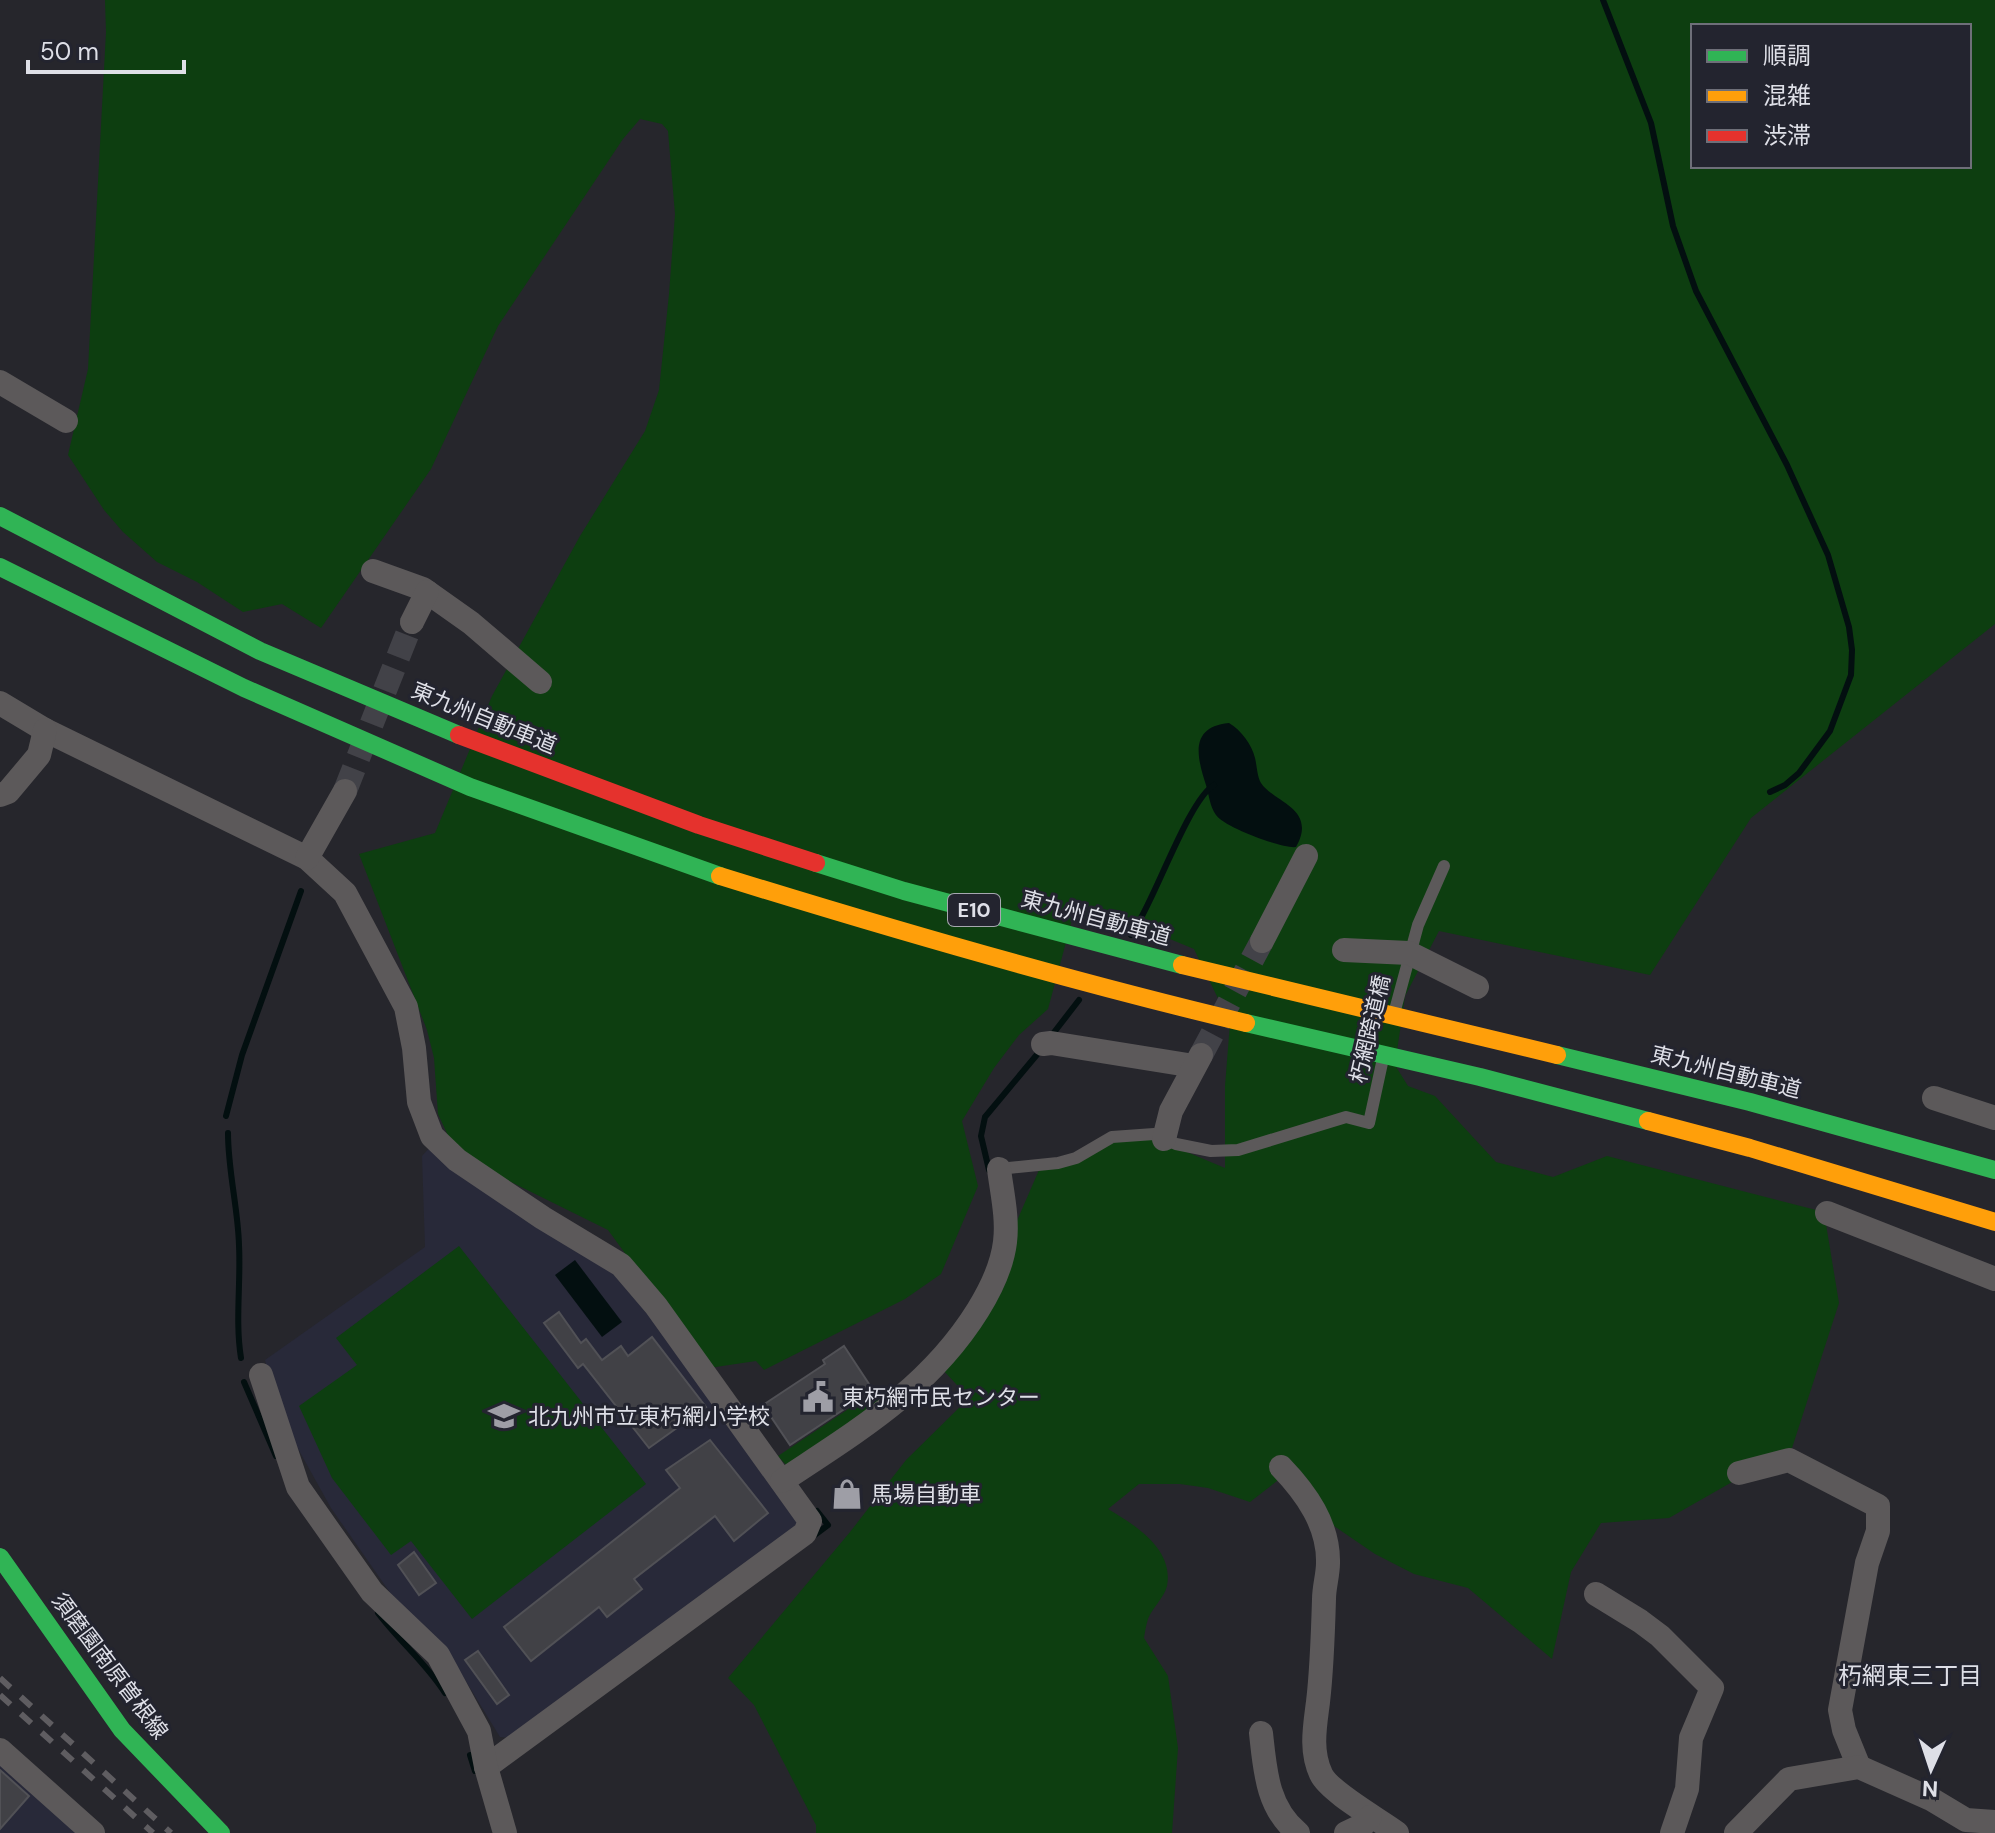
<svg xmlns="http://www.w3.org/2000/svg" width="1995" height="1833" font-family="'DM Sans','Noto Sans JP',sans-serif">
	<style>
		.built { fill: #282939 }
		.green { fill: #0d3e10; fill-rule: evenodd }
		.water { fill: #030f10 }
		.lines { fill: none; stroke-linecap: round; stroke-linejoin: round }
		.stream { stroke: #030f10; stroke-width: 6 }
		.building { fill: #414146; stroke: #515156; stroke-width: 2 }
		.street-tunnel { stroke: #424248; stroke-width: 24; stroke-dasharray: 24 12; stroke-linecap: butt }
		.lane { stroke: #5c595a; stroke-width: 12 }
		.street { stroke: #5c595a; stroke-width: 24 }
		.fast { stroke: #30b455; stroke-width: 18 }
		.slow { stroke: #ff9f0a; stroke-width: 18 }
		.jam { stroke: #e5322d; stroke-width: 18 }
		.rail { stroke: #5f5d61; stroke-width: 6; stroke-dasharray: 14 14; stroke-linecap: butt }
		.labels { text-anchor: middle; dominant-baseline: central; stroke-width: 6; stroke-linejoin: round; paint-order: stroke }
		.shield { fill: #23242f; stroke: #a6a7b0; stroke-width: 2 }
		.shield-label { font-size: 20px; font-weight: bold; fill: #dedfe7 }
		.street-label { font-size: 22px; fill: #dedfe7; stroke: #23242f }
		.poi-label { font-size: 22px; fill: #dedfe7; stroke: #23242f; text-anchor: start }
		.neighbourhood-label { font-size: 24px; fill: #dedfe7; stroke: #23242f }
	</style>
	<rect width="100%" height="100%" fill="#26262c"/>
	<!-- built -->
	<g class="built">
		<path d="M 433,1144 L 598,1243 L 800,1518 L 799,1527 L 512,1738 L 500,1737 L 459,1670 L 398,1604 L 331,1508 L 296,1445 L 272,1388 L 265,1360 L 425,1247 L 422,1156 Z"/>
		<path d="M 0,1760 L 81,1833 L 0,1833 Z"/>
	</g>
	<!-- green -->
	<g class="green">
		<path d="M 105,0 L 1995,0 L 1995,624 L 1751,818 L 1650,975 L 1439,931 L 1405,996 L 1395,1065 L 1408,1086 L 1435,1096 L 1496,1162 L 1553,1177 L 1607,1156 L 1824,1212 L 1839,1303 L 1792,1448 L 1669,1518 L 1601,1523 L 1571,1572 L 1552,1659 L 1468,1588 L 1414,1574 L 1375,1554 L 1334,1526 L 1305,1479 L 1277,1481 L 1250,1502 L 1208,1488 L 1180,1484 L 1139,1484 L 1108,1509 C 1135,1525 1174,1549 1167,1586 C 1164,1598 1152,1608 1148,1619 C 1146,1625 1145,1632 1144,1638 L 1168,1676 L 1178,1748 L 1172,1833 L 816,1833 L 816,1825 L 754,1705 L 728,1678 L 850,1532 L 906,1460 L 969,1398 L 943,1370 L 1013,1230 L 1039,1170 L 1110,1140 L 1151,1137 L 1225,1168 L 1225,1086 L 1230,1023 L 1194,949 L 1124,920 L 1072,920 L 1048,1009 L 1019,1035 L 994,1068 L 962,1121 L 978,1186 L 941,1274 L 905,1299 L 764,1370 L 756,1361 L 709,1368 L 608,1230 L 489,1171 L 452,1144 L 438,1114 L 434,1058 L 427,1030 L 359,854 L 435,833 L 492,696 L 580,536 L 645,431 L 659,390 L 669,294 L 675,214 L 668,131 L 662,124 L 640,119 L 623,139 L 498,326 L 431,469 L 321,628 L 282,604 L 243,612 L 197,582 L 157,562 L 123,532 L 104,510 L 68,455 L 88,369 L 106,32 ZM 1693,26 L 1969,26 L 1969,166 L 1693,166 Z"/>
		<path d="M 459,1246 L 646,1484 L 472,1619 L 411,1541 L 391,1555 L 332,1478 L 299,1406 L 357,1365 L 336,1338 Z"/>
		<path d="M 874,1392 L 881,1403 L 786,1465 L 778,1456 Z"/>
	</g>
	<!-- water -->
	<g class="water">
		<path d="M 1229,723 C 1241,730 1252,745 1255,758 C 1257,766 1257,776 1261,783 C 1273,802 1318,808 1296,847 C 1282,849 1224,827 1216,815 C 1210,807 1209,795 1206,785 C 1197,757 1189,727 1229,723 Z"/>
		<path d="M 575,1260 L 622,1322 L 602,1337 L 555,1275 Z"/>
	</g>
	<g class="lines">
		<!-- stream -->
		<g class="stream">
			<path d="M 1603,0 L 1651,123 L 1673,226 L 1696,291 L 1787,465 L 1828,555 L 1849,627 L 1852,650 L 1851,675 L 1830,731 L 1799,773 L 1785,785 L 1770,792"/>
			<path d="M 1131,935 C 1153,905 1188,800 1214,785"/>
			<path d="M 1052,1035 L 1079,1000"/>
			<path d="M 226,1116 L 242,1055 L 301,891"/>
			<path d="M 228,1133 C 228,1171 238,1208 239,1245 C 241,1283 235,1321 241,1358"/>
			<path d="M 989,1170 L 981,1136 L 985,1117 L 1040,1051"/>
			<path d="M 244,1382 L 276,1456"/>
			<path d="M 812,1537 L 828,1525 L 817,1511"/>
			<path d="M 378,1613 C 399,1641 426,1663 445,1693"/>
			<path d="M 470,1755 L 475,1771"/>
		</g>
	</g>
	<!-- building -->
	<g class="building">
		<path d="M 559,1312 L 581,1343 L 586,1339 L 602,1360 L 621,1346 L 628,1356 L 652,1337 L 706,1407 L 649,1448 L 583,1364 L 578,1368 L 544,1323 Z"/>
		<path d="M 844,1346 L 873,1390 L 790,1445 L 763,1405 L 825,1364 L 823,1360 Z"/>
		<path d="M 710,1440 L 768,1513 L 734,1541 L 715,1516 L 634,1579 L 642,1589 L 607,1617 L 599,1607 L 531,1661 L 504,1627 L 680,1488 L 666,1470 Z"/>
		<path d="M 414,1552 L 436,1583 L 419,1595 L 398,1565 Z"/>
		<path d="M 478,1651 L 509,1695 L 497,1704 L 465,1660 Z"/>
		<path d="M 0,1770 L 29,1796 L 0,1829 Z"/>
	</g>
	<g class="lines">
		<!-- street-tunnel -->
		<g class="street-tunnel">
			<path d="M 345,791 L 412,622"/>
			<path d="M 1201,1055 L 1262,941"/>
		</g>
		<!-- lane -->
		<g class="lane">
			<path d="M 1395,1010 L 1418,925 L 1444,866"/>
			<path d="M 999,1169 L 1058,1163 L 1076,1158 L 1112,1137 L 1154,1134 L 1176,1144 L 1211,1151 L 1238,1150 L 1346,1117 L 1369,1123 L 1382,1063"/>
		</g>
		<!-- street -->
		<g class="street">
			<path d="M 0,382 L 66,421"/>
			<path d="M 373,571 L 423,589 L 471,623 L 540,682"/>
			<path d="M 412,622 L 427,592"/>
			<path d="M 0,703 L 45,730 L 307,858 L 345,893 L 406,1007 L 414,1048 L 419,1102 L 432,1136 L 457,1160 L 543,1218 L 621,1265 L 656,1306 L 810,1521 L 805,1533 L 486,1767"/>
			<path d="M 0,795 L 8,792 L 39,755 L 45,730"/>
			<path d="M 307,858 L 345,791"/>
			<path d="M 1262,941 L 1306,856"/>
			<path d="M 1344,950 L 1409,953 L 1477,987"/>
			<path d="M 1043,1044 L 1051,1043 L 1194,1066"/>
			<path d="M 1934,1098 L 1995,1118"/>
			<path d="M 1164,1139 L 1171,1111 L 1201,1055"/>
			<path d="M 1827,1213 L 1995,1279"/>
			<path d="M 261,1375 L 298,1487 L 372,1592 L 438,1655 L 479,1731 L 486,1767 L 505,1833"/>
			<path d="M 1281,1467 C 1306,1493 1329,1525 1328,1563 C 1328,1575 1324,1587 1324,1599 C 1323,1634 1322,1668 1318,1702 C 1315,1726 1310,1751 1321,1774 C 1329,1792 1380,1820 1397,1833"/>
			<path d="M 1739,1473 L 1789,1460 L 1878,1506 L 1878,1531 L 1867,1563 L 1840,1710 L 1844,1730 L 1859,1767"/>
			<path d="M 782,1481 C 857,1431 929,1389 978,1310 C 991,1289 1002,1267 1005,1242 C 1008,1218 1002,1193 999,1169"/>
			<path d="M 1596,1594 L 1640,1621 L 1660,1636 L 1712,1688 L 1691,1738 L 1687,1789 L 1672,1833"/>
			<path d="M 1261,1733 C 1265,1770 1267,1808 1298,1833"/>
			<path d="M 0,1750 L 93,1833"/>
			<path d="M 1346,1833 L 1363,1825 L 1370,1817"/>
			<path d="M 1736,1833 L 1789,1779 L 1859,1767 L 1931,1799 L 1966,1820 L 1995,1822"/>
		</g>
		<!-- fast -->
		<g class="fast">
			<path d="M 0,516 L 260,651 L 459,735"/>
			<path d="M 0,567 L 244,688 L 470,787 L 720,876"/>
			<path d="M 816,863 L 904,891 L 1182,965"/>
			<path d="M 1246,1023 L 1480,1077 L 1648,1121"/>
			<path d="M 1557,1055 L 1750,1102 L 1995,1170"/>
			<path d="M 0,1557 L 122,1730 L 221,1833"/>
		</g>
		<!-- slow -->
		<g class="slow">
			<path d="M 720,876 C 894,930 1069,981 1246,1023"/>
			<path d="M 1182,965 L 1557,1055"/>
			<path d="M 1648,1121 L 1750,1148 L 1995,1222"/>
		</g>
		<!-- jam -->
		<path class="jam" d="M 459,735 L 699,825 L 816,863"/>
		<!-- rail -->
		<g class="rail">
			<path d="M 0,1678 L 171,1833"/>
			<path d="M 0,1695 L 153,1833"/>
		</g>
	</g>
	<!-- icons -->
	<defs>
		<symbol id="civic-bare" viewBox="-9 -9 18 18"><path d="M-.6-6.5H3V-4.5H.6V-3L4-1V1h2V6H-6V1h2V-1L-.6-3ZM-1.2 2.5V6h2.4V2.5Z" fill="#9e9ea6" stroke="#23242f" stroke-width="2.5" paint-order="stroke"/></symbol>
		<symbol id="school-bare" viewBox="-9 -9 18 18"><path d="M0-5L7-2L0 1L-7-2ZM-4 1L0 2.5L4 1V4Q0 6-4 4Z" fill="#9e9ea6" stroke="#23242f" stroke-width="2.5" paint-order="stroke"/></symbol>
		<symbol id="shop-bare" viewBox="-9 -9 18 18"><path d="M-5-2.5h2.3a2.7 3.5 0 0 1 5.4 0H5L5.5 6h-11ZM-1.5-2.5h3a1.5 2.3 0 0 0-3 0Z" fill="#9e9ea6" stroke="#23242f" stroke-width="2.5" paint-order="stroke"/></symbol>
	</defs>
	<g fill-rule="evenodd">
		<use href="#civic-bare" x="796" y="1375" width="44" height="44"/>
		<use href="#school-bare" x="482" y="1394" width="44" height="44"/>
		<use href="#shop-bare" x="825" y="1472" width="44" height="44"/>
	</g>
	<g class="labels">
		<!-- shield labels -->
		<rect class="shield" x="948" y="894" width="52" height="32" rx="6"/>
		<g class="shield-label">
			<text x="974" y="910">E10</text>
		</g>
		<!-- street labels -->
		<g class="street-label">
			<text transform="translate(484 718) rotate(22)">東九州自動車道</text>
			<text transform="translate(1096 918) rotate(15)">東九州自動車道</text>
			<text transform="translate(1370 1029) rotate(-77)">朽網跨道橋</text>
			<text transform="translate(1726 1072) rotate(14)">東九州自動車道</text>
			<text transform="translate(110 1666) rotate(53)">須磨園南原曽根線</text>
		</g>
		<!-- poi labels -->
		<g class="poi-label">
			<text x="842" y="1397">東朽網市民センター</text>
			<text x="528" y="1416">北九州市立東朽網小学校</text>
			<text x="871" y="1494">馬場自動車</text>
		</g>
		<!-- neighbourhood labels -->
		<g class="neighbourhood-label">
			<text x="1910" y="1675">朽網東三丁目</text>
		</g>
	</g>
	<!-- legend -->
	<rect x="1691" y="24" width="280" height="144" fill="#23242f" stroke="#6e6f79" stroke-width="2"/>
	<rect x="1707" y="50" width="40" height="12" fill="#30b455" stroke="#6e6f79" stroke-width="2"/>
	<text x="1763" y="64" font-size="24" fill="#dedfe7">順調</text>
	<rect x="1707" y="90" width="40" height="12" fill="#ff9f0a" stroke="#6e6f79" stroke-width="2"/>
	<text x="1763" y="104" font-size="24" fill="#dedfe7">混雑</text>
	<rect x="1707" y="130" width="40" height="12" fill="#e5322d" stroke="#6e6f79" stroke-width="2"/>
	<text x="1763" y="144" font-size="24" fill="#dedfe7">渋滞</text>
	<!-- north arrow -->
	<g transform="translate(1931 1769) rotate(183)" stroke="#23242f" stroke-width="6" paint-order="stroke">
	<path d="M0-6L14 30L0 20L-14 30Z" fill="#dedfe7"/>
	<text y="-12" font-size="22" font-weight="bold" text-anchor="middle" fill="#dedfe7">N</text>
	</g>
	<!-- scale -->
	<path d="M28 60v12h156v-12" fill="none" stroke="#dedfe7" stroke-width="4"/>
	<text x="40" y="60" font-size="24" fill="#dedfe7" stroke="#23242f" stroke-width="6" paint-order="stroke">50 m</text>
</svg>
